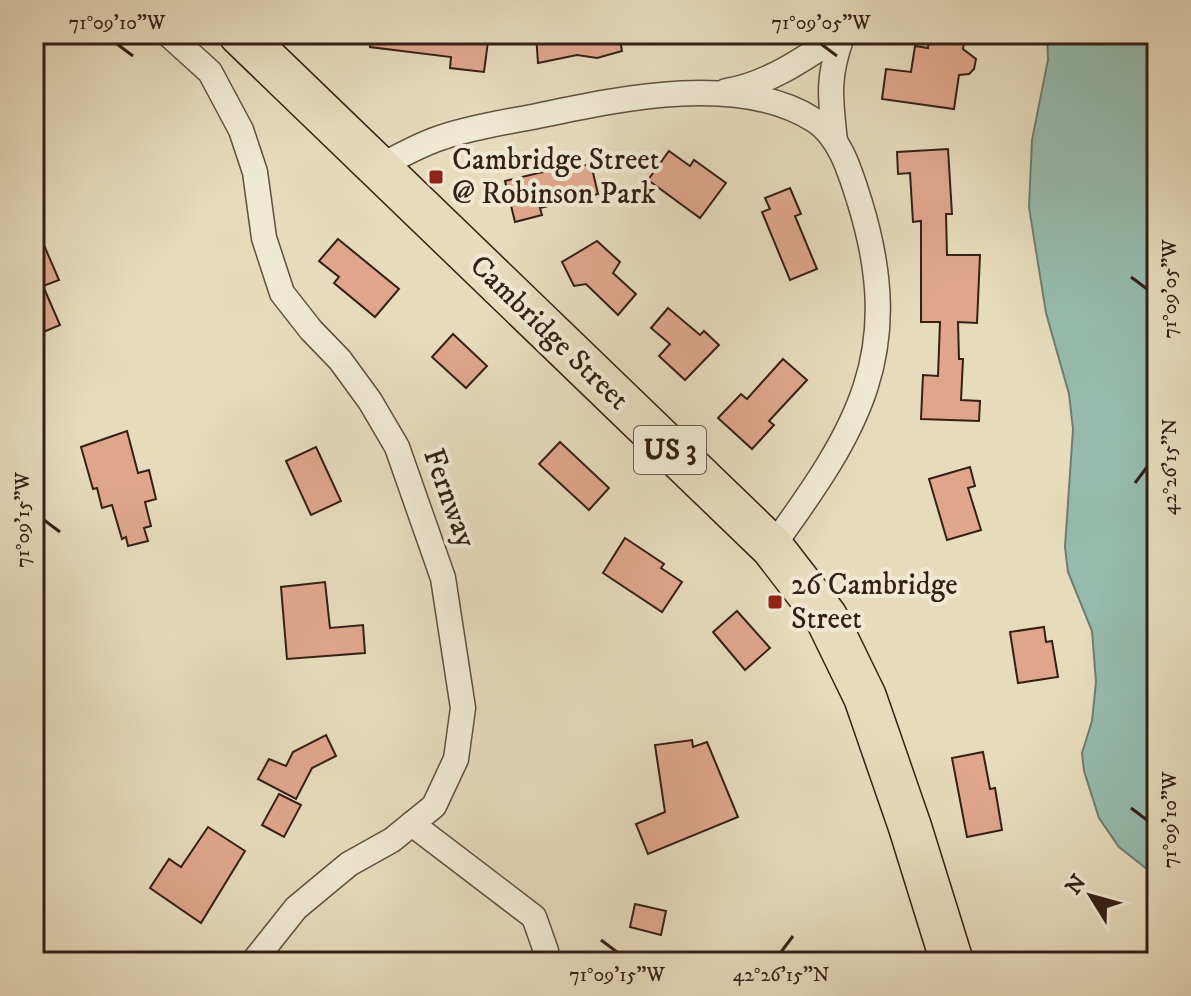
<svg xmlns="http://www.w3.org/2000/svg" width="1191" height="996" font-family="'IM FELL DW Pica',serif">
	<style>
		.water { fill: #96bbae; stroke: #6f7d71; stroke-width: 2 }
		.building { fill: #dfa68c; stroke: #352016; stroke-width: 2 }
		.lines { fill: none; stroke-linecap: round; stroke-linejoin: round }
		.minor-casing { stroke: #614f3f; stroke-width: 27 }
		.trunk-casing { stroke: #352016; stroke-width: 45 }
		.minor { stroke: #efe8d3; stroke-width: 24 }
		.trunk { stroke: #e6dbbb; stroke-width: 42 }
		.ticks { fill: none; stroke: #352016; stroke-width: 3 }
		.poi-dot { fill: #8f2418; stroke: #efe8d3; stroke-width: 3 }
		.labels { text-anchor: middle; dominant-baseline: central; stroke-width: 8; stroke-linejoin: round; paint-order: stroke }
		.shield { fill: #efe8d3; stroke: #6d5c4f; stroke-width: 2 }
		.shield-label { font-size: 28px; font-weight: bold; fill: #352016 }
		.poi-label { font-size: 30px; fill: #352016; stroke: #efe8d3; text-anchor: start }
		.street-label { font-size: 30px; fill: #352016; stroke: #efe8d3 }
		.neatline { fill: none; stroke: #352016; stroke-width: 3 }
		.ticks-label { font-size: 20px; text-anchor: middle; fill: #352016 }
	</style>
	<rect width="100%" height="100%" fill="#e6dbbb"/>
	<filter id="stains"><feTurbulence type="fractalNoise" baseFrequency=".0025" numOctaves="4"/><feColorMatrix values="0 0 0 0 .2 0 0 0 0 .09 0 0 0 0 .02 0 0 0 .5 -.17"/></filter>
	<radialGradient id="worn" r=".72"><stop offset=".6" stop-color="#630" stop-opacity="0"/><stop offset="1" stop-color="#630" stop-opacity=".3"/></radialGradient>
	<!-- water -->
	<path class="water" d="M 1047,34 L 1157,34 L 1157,877 L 1119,847 L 1099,818 L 1084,771 L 1082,753 L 1092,721 L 1096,682 L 1092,631 L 1068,572 L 1065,547 L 1073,429 L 1069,394 L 1046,313 L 1029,207 L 1032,140 L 1048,60 Z"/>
	<!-- building -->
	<g class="building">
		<path d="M 371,34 L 489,34 L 484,72 L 450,68 L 451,57 L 370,47 Z"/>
		<path d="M 536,34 L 619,34 L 622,51 L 597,58 L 577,55 L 538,63 Z"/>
		<path d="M 930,34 L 965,34 L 963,49 L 976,59 L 974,69 L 969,74 L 959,75 L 954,109 L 882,99 L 886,69 L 911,72 L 915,46 L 928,48 Z"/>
		<path d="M 948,149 L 952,214 L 946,214 L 947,255 L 980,255 L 977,323 L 958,322 L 959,359 L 963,359 L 961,400 L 980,401 L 979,421 L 921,419 L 923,375 L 938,376 L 940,322 L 921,322 L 921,221 L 913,222 L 910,173 L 898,174 L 897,152 Z"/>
		<path d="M 669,151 L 690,166 L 694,160 L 726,183 L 700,218 L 648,180 Z"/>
		<path d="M 577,164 L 577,167 L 591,164 L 598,194 L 540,208 L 542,215 L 515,222 L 505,181 Z"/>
		<path d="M 790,188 L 801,214 L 795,216 L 817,269 L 790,280 L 762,212 L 770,209 L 765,198 Z"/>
		<path d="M 34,222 L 59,280 L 43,286 L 60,325 L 34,336 Z"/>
		<path d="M 338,239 L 399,289 L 375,317 L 334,283 L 339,277 L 319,261 Z"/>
		<path d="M 597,241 L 620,262 L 613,273 L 636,294 L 618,315 L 586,284 L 574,286 L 562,262 Z"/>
		<path d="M 668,308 L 700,335 L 704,331 L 719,345 L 685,380 L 659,356 L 670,344 L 651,328 Z"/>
		<path d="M 453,334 L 487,366 L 466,388 L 432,357 Z"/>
		<path d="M 783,359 L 807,380 L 769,421 L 774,425 L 752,449 L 718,418 L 741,394 L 747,399 Z"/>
		<path d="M 127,431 L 138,473 L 149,470 L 156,499 L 145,502 L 151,526 L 144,528 L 148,541 L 128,546 L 126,537 L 122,539 L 112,505 L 102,508 L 97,488 L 93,489 L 81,447 Z"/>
		<path d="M 560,442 L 609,488 L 589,510 L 539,464 Z"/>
		<path d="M 316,447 L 341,501 L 311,515 L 286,461 Z"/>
		<path d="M 970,467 L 975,486 L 968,488 L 981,530 L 947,540 L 929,479 Z"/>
		<path d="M 625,538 L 664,564 L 661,568 L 682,582 L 662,612 L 603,573 Z"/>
		<path d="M 325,582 L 330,628 L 363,625 L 365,653 L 287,659 L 281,587 Z"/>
		<path d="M 737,611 L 770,648 L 745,670 L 713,632 Z"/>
		<path d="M 1044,627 L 1046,642 L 1052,641 L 1058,677 L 1018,683 L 1010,632 Z"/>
		<path d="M 326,735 L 336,756 L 312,768 L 296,799 L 258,779 L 269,759 L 286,766 L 293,752 Z"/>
		<path d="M 692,740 L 693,747 L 707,742 L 738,817 L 648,854 L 636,824 L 665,812 L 655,745 Z"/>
		<path d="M 983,752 L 990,789 L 995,788 L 1002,830 L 967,837 L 952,758 Z"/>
		<path d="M 279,794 L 301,805 L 284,837 L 262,825 Z"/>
		<path d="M 208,827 L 245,851 L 201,923 L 150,888 L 169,859 L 181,867 Z"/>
		<path d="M 635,904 L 666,911 L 661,935 L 630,927 Z"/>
	</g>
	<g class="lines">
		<defs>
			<g id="minor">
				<path d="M 168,34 L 210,72 L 241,130 L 255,172 L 264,238 L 282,293 L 311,330 L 340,360 L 370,401 L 397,447 L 443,578 L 463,708 L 456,759 L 434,806 L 392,840 L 349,864 L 296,908 L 253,962"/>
				<path d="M 726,91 C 767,85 807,57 841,34"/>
				<path d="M 835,141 C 830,97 827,76 843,34"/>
				<path d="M 377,168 C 398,157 420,144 443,137 C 473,127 506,122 537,116 C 618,99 739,72 814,120 C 841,137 851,175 860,203 C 906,353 858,429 772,547"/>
				<path d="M 412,824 L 534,917 L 546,951 L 542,962"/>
			</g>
			<path id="trunk" d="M 240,34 L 772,547 L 826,617 L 865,697 L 910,827 L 952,962"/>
		</defs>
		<!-- minor casing -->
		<use href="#minor" class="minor-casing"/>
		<!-- trunk casing -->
		<use href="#trunk" class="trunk-casing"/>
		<!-- minor -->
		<use href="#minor" class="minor"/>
		<!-- trunk -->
		<use href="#trunk" class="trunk"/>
	</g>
	<!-- ticks -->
	<path class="ticks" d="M 117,44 L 133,56M 821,44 L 837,56M 1131,277 L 1147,289M 1135,483 L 1147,467M 44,520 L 60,532M 1131,808 L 1147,820M 601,940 L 617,952M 781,952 L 793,936"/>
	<!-- markers -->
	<g class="poi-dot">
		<rect x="428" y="169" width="16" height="16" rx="4"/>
		<rect x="767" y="594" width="16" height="16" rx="4"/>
	</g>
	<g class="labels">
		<!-- shield labels -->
		<rect class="shield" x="634" y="426" width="72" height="48" rx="6"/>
		<g class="shield-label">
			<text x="670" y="450">US 3</text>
		</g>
		<!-- poi labels -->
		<g class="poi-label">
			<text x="452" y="160">Cambridge Street<tspan x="452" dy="34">@ Robinson Park</tspan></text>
			<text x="791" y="585">26 Cambridge<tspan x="791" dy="34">Street</tspan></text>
		</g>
		<!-- street labels -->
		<g class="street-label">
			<text transform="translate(549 333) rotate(44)">Cambridge Street</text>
			<text transform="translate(449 498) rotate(70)">Fernway</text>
		</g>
	</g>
	<!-- margin -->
	<rect width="1191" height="996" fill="none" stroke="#e6dbbb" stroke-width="88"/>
	<!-- north arrow -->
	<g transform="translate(1091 896) rotate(307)" stroke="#efe8d3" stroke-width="6" paint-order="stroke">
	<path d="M0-6L14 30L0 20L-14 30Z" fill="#352016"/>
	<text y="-12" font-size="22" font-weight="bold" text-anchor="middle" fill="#352016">N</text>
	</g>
	<rect x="44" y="44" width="1103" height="908" class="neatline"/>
	<g class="ticks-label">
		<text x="117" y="29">71°09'10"W</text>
		<text x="821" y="29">71°09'05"W</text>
		<text transform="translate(1169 289) rotate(-90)" y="7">71°09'05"W</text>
		<text transform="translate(1169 467) rotate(-90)" y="7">42°26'15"N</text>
		<text transform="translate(22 520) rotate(-90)" y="7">71°09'15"W</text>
		<text transform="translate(1169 820) rotate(-90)" y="7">71°09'10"W</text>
		<text x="617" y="981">71°09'15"W</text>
		<text x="781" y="981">42°26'15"N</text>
	</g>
	<rect width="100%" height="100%" filter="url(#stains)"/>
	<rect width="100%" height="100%" fill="url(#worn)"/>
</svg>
